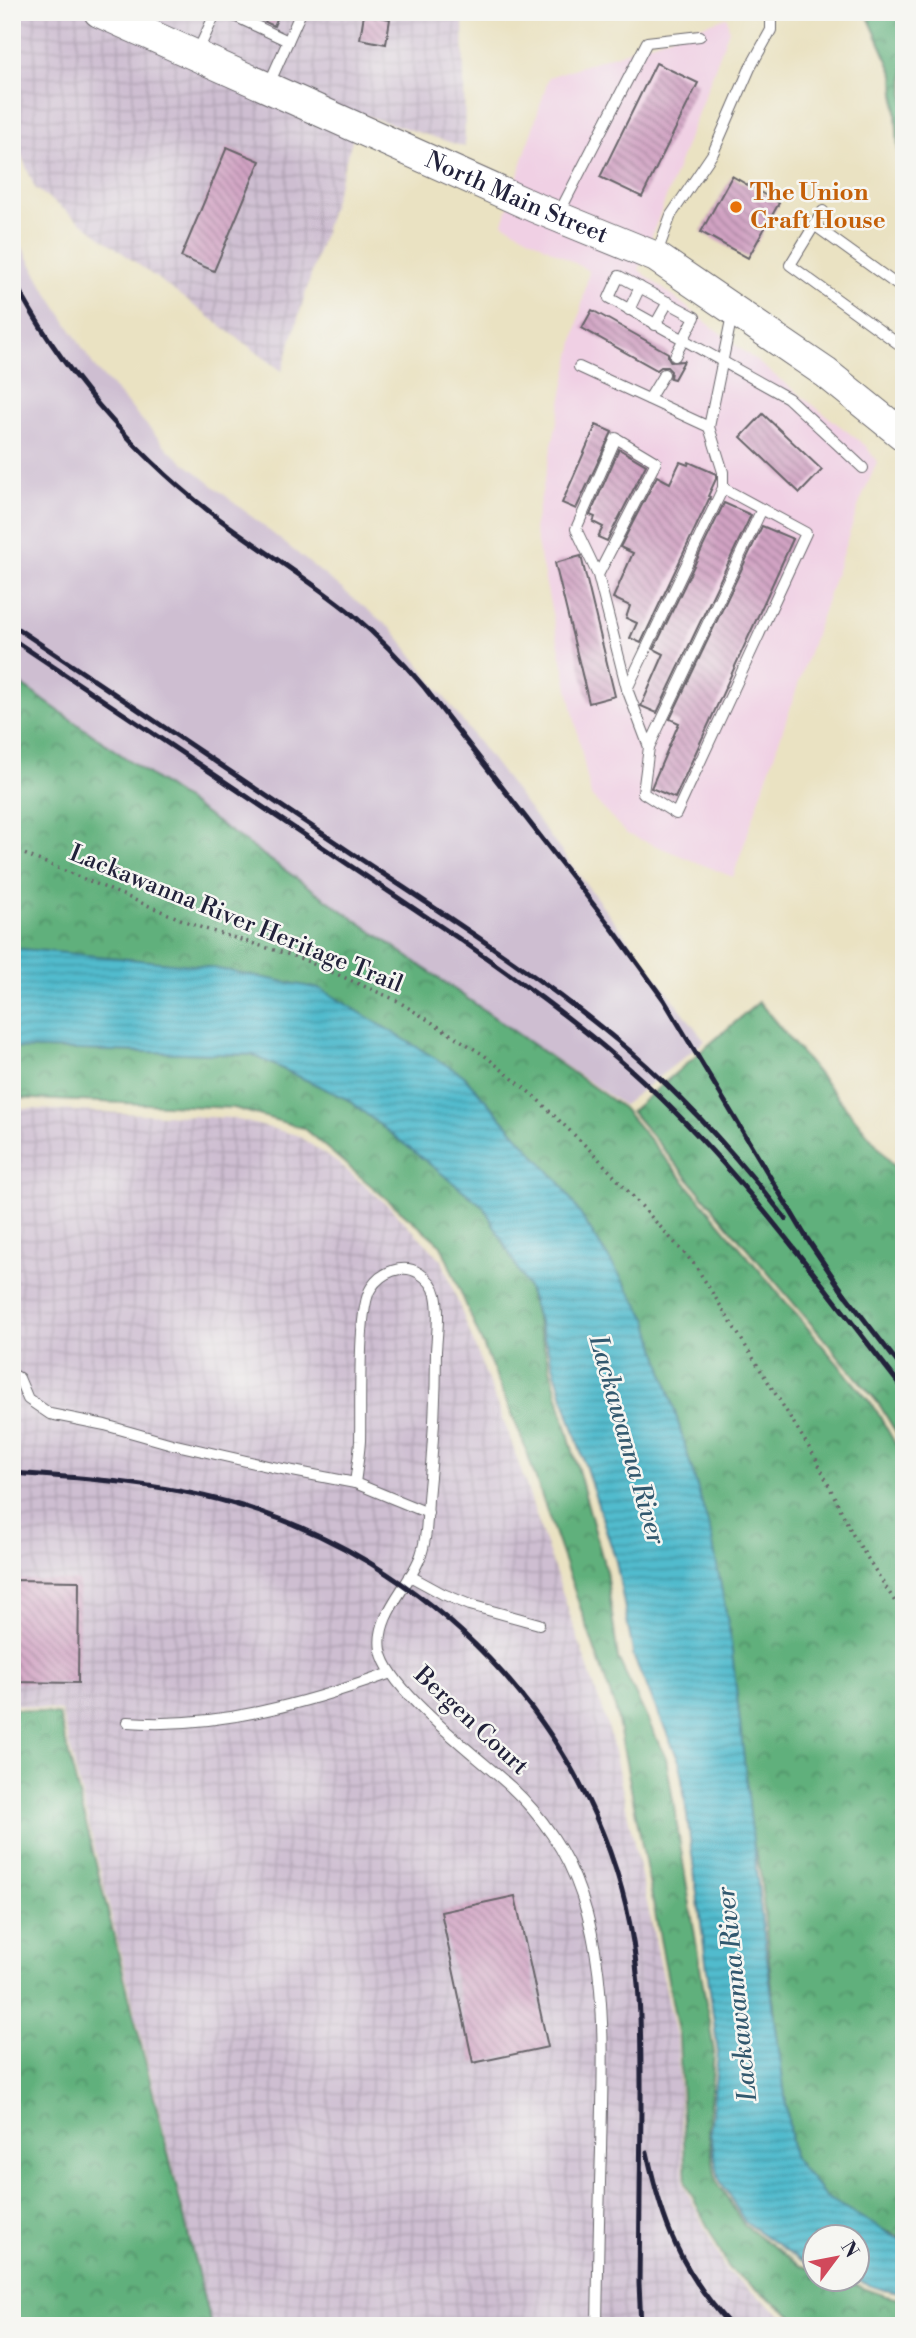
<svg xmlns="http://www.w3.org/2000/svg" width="916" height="2338" font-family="'Libre Bodoni',serif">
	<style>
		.built { fill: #f0d0e4 }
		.industrial { fill: url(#industrial-grid) }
		.railway { fill: #cebed1 }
		.forest { fill: url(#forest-crowns); stroke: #41695c; stroke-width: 2 }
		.water { fill: url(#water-rules); stroke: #3a6e84; stroke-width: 2 }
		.building { fill: url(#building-back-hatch) }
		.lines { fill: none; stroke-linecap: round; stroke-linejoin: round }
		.lane-casing { stroke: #68656a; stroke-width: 12 }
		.primary-casing { stroke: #68656a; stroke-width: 32 }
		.path { stroke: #68656a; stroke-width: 3.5; stroke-dasharray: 2 5; stroke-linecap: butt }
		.lane { stroke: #fff; stroke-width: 10 }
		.primary { stroke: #fff; stroke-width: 30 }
		.rail { stroke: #22223b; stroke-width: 5 }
		.food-dot { fill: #e8710a; stroke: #f6f6f2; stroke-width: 2.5 }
		.labels { text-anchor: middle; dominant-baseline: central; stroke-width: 5; stroke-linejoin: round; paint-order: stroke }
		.food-label { font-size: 24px; font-weight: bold; fill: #c56008; stroke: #f6f6f2; text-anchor: start }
		.street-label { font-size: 24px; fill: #22223b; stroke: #f6f6f2 }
		.water-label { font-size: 26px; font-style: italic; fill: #32586e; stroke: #f6f6f2 }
	</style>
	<defs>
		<pattern id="industrial-grid" width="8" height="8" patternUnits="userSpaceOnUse" patternTransform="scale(1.75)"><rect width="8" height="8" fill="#cebed1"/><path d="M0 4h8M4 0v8" fill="none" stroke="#b1a3b4"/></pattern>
		<pattern id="forest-crowns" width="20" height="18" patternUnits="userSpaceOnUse" patternTransform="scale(1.75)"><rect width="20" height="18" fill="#60b07c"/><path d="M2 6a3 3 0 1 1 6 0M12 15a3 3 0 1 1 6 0" fill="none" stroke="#4f8f67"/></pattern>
		<pattern id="water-rules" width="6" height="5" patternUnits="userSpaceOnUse" patternTransform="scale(1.75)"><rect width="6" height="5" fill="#51bbcd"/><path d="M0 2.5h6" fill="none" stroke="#4398a8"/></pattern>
		<pattern id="building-back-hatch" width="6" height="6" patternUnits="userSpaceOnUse" patternTransform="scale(1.75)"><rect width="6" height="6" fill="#d1a3c3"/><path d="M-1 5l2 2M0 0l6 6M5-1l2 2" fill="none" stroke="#a984a0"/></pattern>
	</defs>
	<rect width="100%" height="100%" fill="#f6f6f2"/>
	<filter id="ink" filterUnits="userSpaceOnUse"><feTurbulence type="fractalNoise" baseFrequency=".0143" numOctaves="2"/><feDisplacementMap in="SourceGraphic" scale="14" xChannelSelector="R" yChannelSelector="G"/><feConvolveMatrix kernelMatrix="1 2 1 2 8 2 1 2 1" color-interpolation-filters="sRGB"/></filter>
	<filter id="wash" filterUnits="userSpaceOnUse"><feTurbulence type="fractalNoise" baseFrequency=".00686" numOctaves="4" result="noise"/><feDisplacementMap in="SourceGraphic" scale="28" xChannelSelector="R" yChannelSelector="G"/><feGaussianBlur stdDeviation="1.57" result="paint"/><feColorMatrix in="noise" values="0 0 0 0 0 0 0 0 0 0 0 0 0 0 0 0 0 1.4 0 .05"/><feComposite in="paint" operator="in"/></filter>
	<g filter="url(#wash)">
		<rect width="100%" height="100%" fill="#eae2c2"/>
		<!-- built -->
		<path class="built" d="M 727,17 L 729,30 L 639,270 L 866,446 L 877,462 L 860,502 L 733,877 L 627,834 L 591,796 L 534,529 L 589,271 L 503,223 L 549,77 Z"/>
		<!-- industrial -->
		<g class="industrial">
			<path d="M 12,12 L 463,12 L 465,147 L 360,114 L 282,371 L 35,188 L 12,133 Z"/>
			<path d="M 12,1108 L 231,1118 L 297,1135 L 339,1164 L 390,1207 L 442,1260 L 510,1438 L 610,1733 L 677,2040 L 684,2185 L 726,2271 L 796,2326 L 212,2326 L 61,1711 L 12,1704 Z"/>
		</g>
		<!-- railway -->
		<path class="railway" d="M 12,227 L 41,282 L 96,369 L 170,451 L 394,631 L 705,1041 L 623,1105 L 12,689 Z"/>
		<!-- forest -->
		<g class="forest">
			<path d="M 866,12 L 904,12 L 904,171 L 898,148 L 894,75 Z"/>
			<path d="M 12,678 L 623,1108 L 875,1408 L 904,1459 L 904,2238 L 790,2194 L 780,2065 L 760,1871 L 704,1643 L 663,1405 L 396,1091 L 12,975 Z"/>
			<path d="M 759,1002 L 904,1178 L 904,1446 L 879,1404 L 631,1111 Z"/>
			<path d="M 12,1048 L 253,1055 L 347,1099 L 484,1206 L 528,1288 L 606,1571 L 618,1658 L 666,1758 L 714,2052 L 708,2130 L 716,2180 L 744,2225 L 799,2265 L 814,2270 L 814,2278 L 837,2279 L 886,2296 L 904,2300 L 904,2326 L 814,2326 L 804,2324 L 729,2269 L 686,2184 L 679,2037 L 616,1711 L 521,1436 L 441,1245 L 303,1128 L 234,1108 L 12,1098 Z"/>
			<path d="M 12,1708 L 59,1715 L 211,2326 L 12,2326 Z"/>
		</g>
		<!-- water -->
		<path class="water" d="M 12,948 L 203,966 L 321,989 L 463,1075 L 561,1184 L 648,1320 L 711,1534 L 730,1633 L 761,1912 L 793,2157 L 826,2197 L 904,2242 L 904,2294 L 884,2290 L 852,2279 L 856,2278 L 856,2236 L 814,2236 L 814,2265 L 800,2260 L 745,2222 L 719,2179 L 710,2132 L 718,2053 L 680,1763 L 634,1658 L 616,1561 L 528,1288 L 484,1207 L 347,1099 L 253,1055 L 12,1048 Z"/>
		<g id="blocks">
			<!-- building -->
			<g class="building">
				<path d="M 244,12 L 280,12 L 274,26 Z"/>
				<path d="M 364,14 L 390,19 L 386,44 L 360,39 Z"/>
				<path d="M 656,63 L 698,83 L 642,197 L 600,177 Z"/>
				<path d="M 227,147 L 260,161 L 214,271 L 181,257 Z"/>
				<path d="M 732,176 L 779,203 L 748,258 L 701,232 Z"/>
				<path d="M 592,310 L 668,353 L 668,357 L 671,362 L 684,361 L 674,379 L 670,378 L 671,371 L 667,367 L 661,367 L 657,370 L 582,328 Z"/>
				<path d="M 763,414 L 822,470 L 800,493 L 741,437 Z"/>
				<path d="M 596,425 L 612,432 L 576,509 L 562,503 Z"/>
				<path d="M 619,449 L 646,465 L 607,541 L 598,537 L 603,527 L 593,522 L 595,517 L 590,515 Z"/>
				<path d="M 680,462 L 688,465 L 689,462 L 716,474 L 716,479 L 708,496 L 710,497 L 641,643 L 630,638 L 637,623 L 626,618 L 630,606 L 613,598 L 633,553 L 620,547 L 657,476 L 670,483 Z"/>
				<path d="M 724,503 L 751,515 L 657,713 L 641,706 L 664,654 L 654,649 Z"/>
				<path d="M 762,526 L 793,539 L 675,798 L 651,788 L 679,723 L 670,719 Z"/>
				<path d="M 581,556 L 615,696 L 589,703 L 555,563 Z"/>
				<path d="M 12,1580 L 79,1581 L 78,1683 L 12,1682 Z"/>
				<path d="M 515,1896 L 548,2047 L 473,2063 L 441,1912 Z"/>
			</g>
		</g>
	</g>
	<g filter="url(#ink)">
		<use href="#blocks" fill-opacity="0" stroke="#68656a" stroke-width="2"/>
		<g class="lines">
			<defs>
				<g id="lane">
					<path d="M 226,12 L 288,41"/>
					<path d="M 197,53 L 216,12"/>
					<path d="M 269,84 L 301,12"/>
					<path d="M 823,211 L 790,265 L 904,348"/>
					<path d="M 559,213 L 647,42 L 700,36"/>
					<path d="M 814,225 L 904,290"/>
					<path d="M 657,253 L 671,215 L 713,153 L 750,68 L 771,30 L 771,12"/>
					<path d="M 629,310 L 640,287"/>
					<path d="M 655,325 L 668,302"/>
					<path d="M 675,356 L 695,317 L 619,276 L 609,298 L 788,398 L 863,468"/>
					<path d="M 579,367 L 709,427 L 732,315"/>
					<path d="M 649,399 L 664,374"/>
					<path d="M 894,423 L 904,407"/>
					<path d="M 598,575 L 576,529 L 616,438 L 656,462 L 598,575 L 627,689 L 649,747 L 762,509"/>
					<path d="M 627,689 L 723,488 L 723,472 L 709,427"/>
					<path d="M 649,747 L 643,793 L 676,814 L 806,533 L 723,488"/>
					<path d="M 12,1374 L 19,1378 L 28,1399 L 50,1414 L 105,1425 L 172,1444 L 272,1467 L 355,1483 L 428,1513"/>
					<path d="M 355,1483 C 357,1469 359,1455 360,1441 C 361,1410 357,1309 371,1288 C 381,1272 403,1263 419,1273 C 427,1278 434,1286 436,1295 C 440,1313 437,1333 436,1351 C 436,1401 433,1450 428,1499 C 427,1518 427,1537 421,1555 C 410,1586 375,1615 381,1650 C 388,1691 479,1757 511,1787 C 526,1801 540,1817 552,1835 C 612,1923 603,2047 601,2150 C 599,2208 598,2267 597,2326"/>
					<path d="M 410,1576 L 443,1594 L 470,1605 L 539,1624"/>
					<path d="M 127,1722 C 216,1729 307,1703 391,1673"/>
				</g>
				<g id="primary">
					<path id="s1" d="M 99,12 L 534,207 L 656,257 L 826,373 L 904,436"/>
				</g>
			</defs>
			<!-- lane casing -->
			<use href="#lane" class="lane-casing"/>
			<!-- primary casing -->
			<use href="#primary" class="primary-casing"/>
			<!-- path -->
			<path class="path" d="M 12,849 L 202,928 L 297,957 L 396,1000 L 484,1055 L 535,1097 L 596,1156 L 695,1265 L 815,1457 L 853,1535 L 904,1616"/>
			<!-- lane -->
			<use href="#lane" class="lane"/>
			<!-- primary -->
			<use href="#primary" class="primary"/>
			<!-- rail -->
			<g class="rail">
				<path d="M 12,277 C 59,368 130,449 210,512 C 257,548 308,578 353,615 C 379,637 402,661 424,687 L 614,931 L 664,1000 L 806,1237 L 845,1295"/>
				<path d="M 12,625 C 124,700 235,775 347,850 C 443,914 543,977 631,1052 C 689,1102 739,1159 786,1219"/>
				<path d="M 12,639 L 461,940 C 531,989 602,1040 664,1101 C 754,1189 827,1292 904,1390"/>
				<path d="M 840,1288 L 904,1371"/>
				<path d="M 12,1473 C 86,1478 160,1483 231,1503 C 426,1556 591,1724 630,1925 C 642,1986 641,2047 641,2109 C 640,2167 640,2225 639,2283 L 641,2326"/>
				<path d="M 647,2152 C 662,2224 681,2271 731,2326"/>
			</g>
		</g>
	</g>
	<!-- markers -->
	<circle class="food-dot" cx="736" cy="207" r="7"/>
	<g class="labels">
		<!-- food labels -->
		<g class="food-label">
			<text x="750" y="193">The Union<tspan x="750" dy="28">Craft House</tspan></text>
		</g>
		<!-- street labels -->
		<g class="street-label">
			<text stroke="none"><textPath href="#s1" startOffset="457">North Main Street</textPath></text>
			<text transform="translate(236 919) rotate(22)">Lackawanna River Heritage Trail</text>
			<text transform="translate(471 1721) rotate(43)">Bergen Court</text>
		</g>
		<!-- water labels -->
		<g class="water-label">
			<text transform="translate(627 1440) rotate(74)">Lackawanna River</text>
			<text transform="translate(737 1994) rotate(-96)">Lackawanna River</text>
		</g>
	</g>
	<!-- margin -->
	<rect width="916" height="2338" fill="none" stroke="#f6f6f2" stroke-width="42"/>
	<!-- north arrow -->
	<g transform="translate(836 2258) rotate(58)"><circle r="33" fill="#f6f6f2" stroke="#a1a1a9" stroke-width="2"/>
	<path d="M0-5L12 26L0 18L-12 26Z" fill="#d1495b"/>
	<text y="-10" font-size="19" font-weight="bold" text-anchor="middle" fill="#22223b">N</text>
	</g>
</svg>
